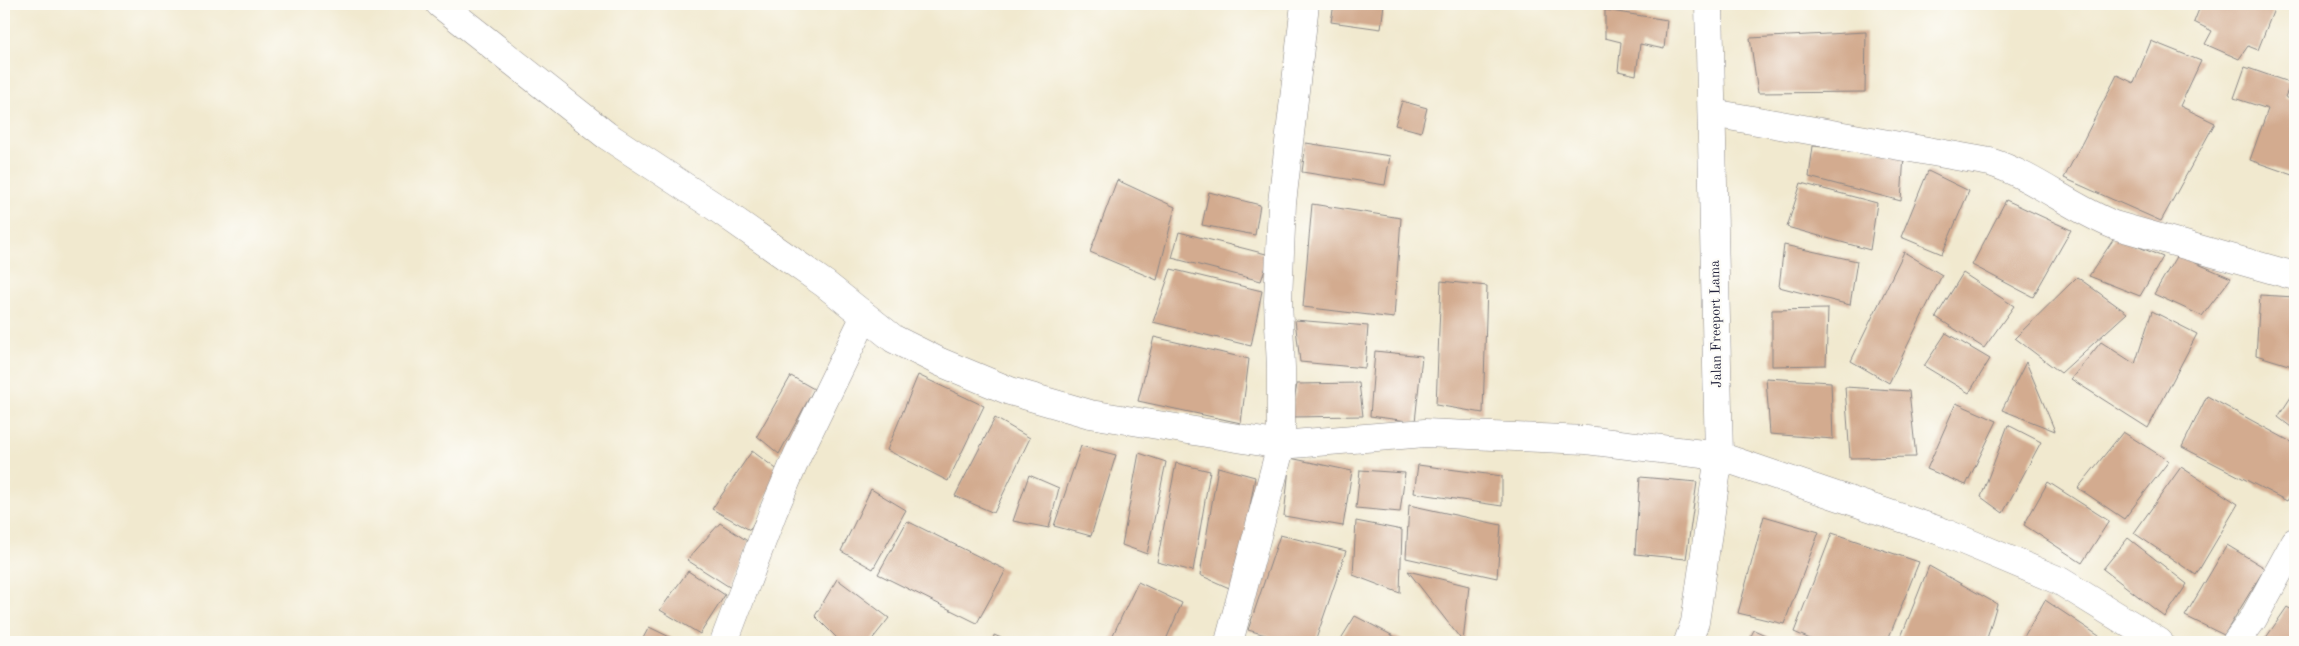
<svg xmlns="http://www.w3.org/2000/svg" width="2299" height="646" font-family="'Old Standard TT',serif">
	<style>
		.building { fill: #d3ab8f }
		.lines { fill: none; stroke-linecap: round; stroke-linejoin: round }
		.minor-casing { stroke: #8a8685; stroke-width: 29 }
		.minor { stroke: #fff; stroke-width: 28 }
		.labels { text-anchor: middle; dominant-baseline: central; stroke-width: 4.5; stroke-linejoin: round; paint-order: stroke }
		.street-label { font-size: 14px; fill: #22223b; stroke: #fdfcf7 }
	</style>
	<rect width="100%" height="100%" fill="#fdfcf7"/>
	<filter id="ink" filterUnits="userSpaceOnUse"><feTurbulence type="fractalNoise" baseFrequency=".02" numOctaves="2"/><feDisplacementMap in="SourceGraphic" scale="10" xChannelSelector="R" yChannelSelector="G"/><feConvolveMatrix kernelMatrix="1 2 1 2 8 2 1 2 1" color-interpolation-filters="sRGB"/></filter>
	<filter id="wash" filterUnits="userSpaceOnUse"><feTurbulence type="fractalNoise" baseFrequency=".0096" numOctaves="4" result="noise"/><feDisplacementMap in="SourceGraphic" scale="20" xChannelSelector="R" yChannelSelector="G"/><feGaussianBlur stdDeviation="1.12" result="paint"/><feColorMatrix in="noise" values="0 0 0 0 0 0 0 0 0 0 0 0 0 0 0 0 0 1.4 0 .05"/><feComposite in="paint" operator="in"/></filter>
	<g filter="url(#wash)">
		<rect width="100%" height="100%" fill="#f1e9cf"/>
		<g id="blocks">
			<!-- building -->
			<g class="building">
				<path d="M 1334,4 L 1384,4 L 1381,29 L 1331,22 Z"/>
				<path d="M 2201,4 L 2276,4 L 2258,50 L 2248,46 L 2239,59 L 2205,44 L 2212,31 L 2194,22 Z"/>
				<path d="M 1605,10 L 1667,20 L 1664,49 L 1640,44 L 1636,75 L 1618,71 L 1621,42 L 1605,38 Z"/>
				<path d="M 1866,32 L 1865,92 L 1758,93 L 1750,38 Z"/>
				<path d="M 2151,41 L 2201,61 L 2180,106 L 2215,123 L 2161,221 L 2064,178 L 2117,75 L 2134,83 Z"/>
				<path d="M 2245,67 L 2291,83 L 2285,97 L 2295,101 L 2295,168 L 2293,175 L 2250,160 L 2268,109 L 2234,98 Z"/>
				<path d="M 1402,101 L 1427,108 L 1421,132 L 1395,125 Z"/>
				<path d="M 1306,143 L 1390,156 L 1385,185 L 1302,172 Z"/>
				<path d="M 1813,146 L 1904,155 L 1901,201 L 1809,177 Z"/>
				<path d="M 1928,171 L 1969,191 L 1942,254 L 1901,237 Z"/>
				<path d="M 1117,180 L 1175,207 L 1157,280 L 1090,252 Z"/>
				<path d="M 1801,183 L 1877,203 L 1870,250 L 1787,227 Z"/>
				<path d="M 1209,192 L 1260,205 L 1255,235 L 1202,225 Z"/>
				<path d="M 2006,200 L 2071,230 L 2033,297 L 1972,265 Z"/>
				<path d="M 1312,204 L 1401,218 L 1394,318 L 1303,307 Z"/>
				<path d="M 1179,232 L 1270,255 L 1261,281 L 1172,258 Z"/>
				<path d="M 2115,237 L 2163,257 L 2140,296 L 2089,276 Z"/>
				<path d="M 1784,245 L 1857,261 L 1850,305 L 1779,287 Z"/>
				<path d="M 1904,252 L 1942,275 L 1889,383 L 1851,361 Z"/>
				<path d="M 2177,255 L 2231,278 L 2202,316 L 2154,294 Z"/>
				<path d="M 1171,269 L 1262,291 L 1251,346 L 1153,322 Z"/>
				<path d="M 1963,273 L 2014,306 L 1984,348 L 1936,317 Z"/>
				<path d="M 2077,277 L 2127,313 L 2061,373 L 2015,338 Z"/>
				<path d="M 1441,281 L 1487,286 L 1483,413 L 1436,405 Z"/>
				<path d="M 2260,295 L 2295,297 L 2295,367 L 2256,355 Z"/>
				<path d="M 1828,309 L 1826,365 L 1772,366 L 1772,310 Z"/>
				<path d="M 2152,311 L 2197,334 L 2148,428 L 2071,379 L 2101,342 L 2135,364 Z"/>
				<path d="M 1295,320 L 1368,326 L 1365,368 L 1300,362 Z"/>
				<path d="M 1946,333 L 1990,359 L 1969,393 L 1924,366 Z"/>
				<path d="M 1154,337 L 1249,359 L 1241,423 L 1138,401 Z"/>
				<path d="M 1375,351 L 1422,356 L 1415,422 L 1370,416 Z"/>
				<path d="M 2026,362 L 2055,431 L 2002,410 Z"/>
				<path d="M 918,375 L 984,406 L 948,481 L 887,450 Z"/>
				<path d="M 791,376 L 814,389 L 779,454 L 757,436 Z"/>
				<path d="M 1766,378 L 1831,382 L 1833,439 L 1770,434 Z"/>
				<path d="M 1359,383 L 1363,416 L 1291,417 L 1297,384 Z"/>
				<path d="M 1845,387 L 1909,391 L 1916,457 L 1850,458 Z"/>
				<path d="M 2295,391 L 2295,430 L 2278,417 Z"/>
				<path d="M 2207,396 L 2295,444 L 2295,487 L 2287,501 L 2182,447 Z"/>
				<path d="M 1956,403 L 1997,421 L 1966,485 L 1927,469 Z"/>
				<path d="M 995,418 L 1030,438 L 994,513 L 955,496 Z"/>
				<path d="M 2008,425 L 2041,442 L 2003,513 L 1981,497 Z"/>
				<path d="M 2123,432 L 2169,461 L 2124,519 L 2078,488 Z"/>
				<path d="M 1081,446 L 1116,455 L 1091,536 L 1054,526 Z"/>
				<path d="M 752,451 L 779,471 L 750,530 L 712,509 Z"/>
				<path d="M 1139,453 L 1166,462 L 1147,554 L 1122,545 Z"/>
				<path d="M 1290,458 L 1352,471 L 1343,526 L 1284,516 Z"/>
				<path d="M 1176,463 L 1210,471 L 1193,571 L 1157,562 Z"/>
				<path d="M 1418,465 L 1502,476 L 1502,506 L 1414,493 Z"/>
				<path d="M 1218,467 L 1255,477 L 1236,591 L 1200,575 Z"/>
				<path d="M 2181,467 L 2238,504 L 2196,575 L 2134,533 Z"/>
				<path d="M 1360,470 L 1405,473 L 1400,512 L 1356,508 Z"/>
				<path d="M 1029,475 L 1059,488 L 1049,528 L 1013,521 Z"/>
				<path d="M 1640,477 L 1697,482 L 1686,559 L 1635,554 Z"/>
				<path d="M 2048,482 L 2109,521 L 2082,563 L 2024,525 Z"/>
				<path d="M 871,489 L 906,510 L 873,569 L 841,551 Z"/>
				<path d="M 1409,505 L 1501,525 L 1497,578 L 1406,558 Z"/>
				<path d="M 1764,516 L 1819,532 L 1784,624 L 1738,613 Z"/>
				<path d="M 907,521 L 1006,570 L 977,623 L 878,574 Z"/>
				<path d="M 1356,521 L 1402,530 L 1400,593 L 1353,575 Z"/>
				<path d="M 720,523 L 749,542 L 731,588 L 687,560 Z"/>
				<path d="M 1832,533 L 1919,562 L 1887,642 L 1817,642 L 1794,632 Z"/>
				<path d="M 1280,535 L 1346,551 L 1315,642 L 1290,642 L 1248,630 Z"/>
				<path d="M 2128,538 L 2187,584 L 2165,617 L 2103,569 Z"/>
				<path d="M 2227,545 L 2265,568 L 2224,635 L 2185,616 Z"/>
				<path d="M 1929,566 L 1997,604 L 1986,642 L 1899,642 Z"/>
				<path d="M 688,571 L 725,595 L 700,634 L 660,610 Z"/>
				<path d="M 1408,571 L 1469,586 L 1463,642 Z"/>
				<path d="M 837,579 L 889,618 L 870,642 L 841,642 L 815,616 Z"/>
				<path d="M 1138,582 L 1182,603 L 1165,642 L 1121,642 L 1111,639 Z"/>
				<path d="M 2045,600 L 2108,642 L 2021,642 Z"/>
				<path d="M 2287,607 L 2295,612 L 2295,642 L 2263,642 Z"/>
				<path d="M 1355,616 L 1405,642 L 1339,642 Z"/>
				<path d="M 649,627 L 680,642 L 641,642 Z"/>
				<path d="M 1754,630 L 1781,642 L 1748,642 Z"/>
				<path d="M 994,635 L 1011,642 L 993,642 Z"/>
			</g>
		</g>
	</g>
	<g filter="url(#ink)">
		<use href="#blocks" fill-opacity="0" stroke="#8a8685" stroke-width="1"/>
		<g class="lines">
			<defs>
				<g id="minor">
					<path d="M 440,4 L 606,135 L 714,206 L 825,284 L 894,339 L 940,362 L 1010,391 L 1090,414 L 1281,445 L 1425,433 L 1586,440 L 1719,456 L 1943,532 L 2060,581 L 2159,642"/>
					<path d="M 1712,113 L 1990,162 C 2034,176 2071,208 2114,225 L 2295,276"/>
					<path d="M 724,642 L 773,512 L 798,454 L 864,318"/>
					<path d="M 1229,642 L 1281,445 L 1281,368 L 1278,301 L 1282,203 L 1305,4"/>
					<path d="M 1688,642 L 1695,622 L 1719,456 L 1709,4"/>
					<path d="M 2236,642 L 2253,619 L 2295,542"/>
				</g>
			</defs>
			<!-- minor casing -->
			<use href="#minor" class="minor-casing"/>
			<!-- minor -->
			<use href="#minor" class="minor"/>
		</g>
	</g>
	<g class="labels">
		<!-- street labels -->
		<g class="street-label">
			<text transform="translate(1716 324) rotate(-91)">Jalan Freeport Lama</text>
		</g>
	</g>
	<!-- margin -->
	<rect width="2299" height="646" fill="none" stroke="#fdfcf7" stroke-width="20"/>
</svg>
